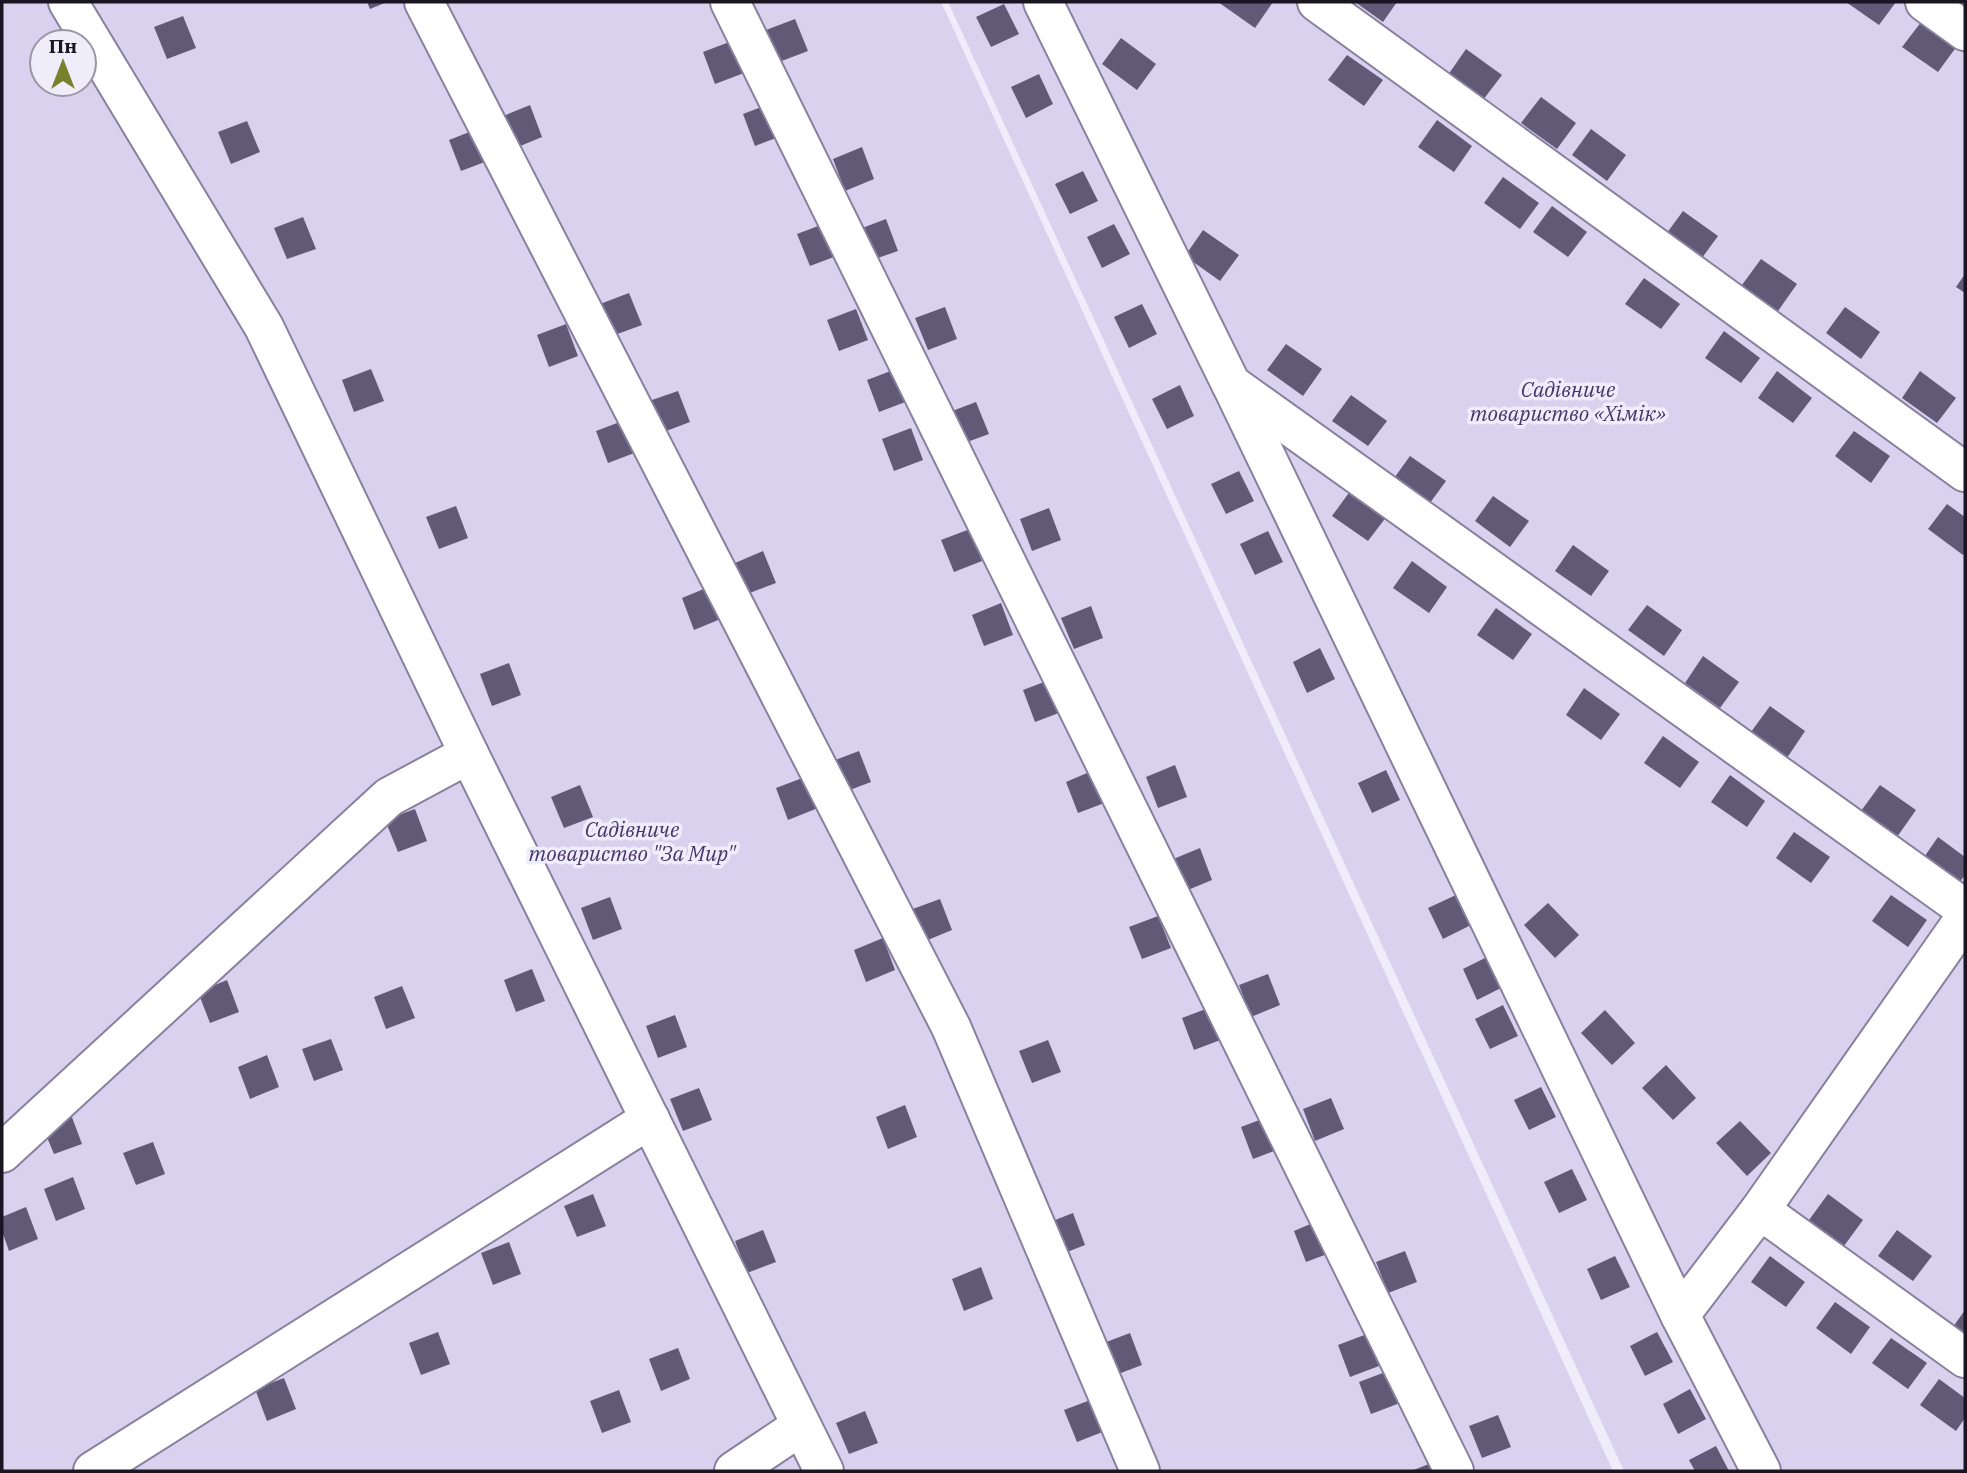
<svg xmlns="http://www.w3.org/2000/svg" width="1967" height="1473" font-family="'IBM Plex Serif',serif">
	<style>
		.green { fill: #d8d2ee; fill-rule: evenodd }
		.building { fill: #605a76 }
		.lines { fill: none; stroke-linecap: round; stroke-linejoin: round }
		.minor-casing { stroke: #87809f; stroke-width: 42 }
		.minor { stroke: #fff; stroke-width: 38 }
		.labels { text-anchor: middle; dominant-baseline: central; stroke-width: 7; stroke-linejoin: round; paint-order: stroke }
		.park-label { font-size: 21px; font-style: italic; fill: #46366a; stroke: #f0edfb }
	</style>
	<rect width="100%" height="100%" fill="#f0edfb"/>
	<!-- green -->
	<g class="green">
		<path d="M 2,2 L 941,2 L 1613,1471 L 2,1471 ZM 42,42 L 84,42 L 84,84 L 42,84 Z"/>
		<path d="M 948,2 L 1965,2 L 1965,1471 L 1624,1471 Z"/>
	</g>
	<!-- building -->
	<g class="building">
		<path d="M 367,2 L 387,2 L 370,9 Z"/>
		<path d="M 1218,2 L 1273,2 L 1255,28 Z"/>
		<path d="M 1355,2 L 1397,2 L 1383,22 Z"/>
		<path d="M 1846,2 L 1896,2 L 1879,25 Z"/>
		<path d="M 1004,4 L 1019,34 L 991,47 L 976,17 Z"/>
		<path d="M 183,16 L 196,48 L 167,59 L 154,27 Z"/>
		<path d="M 795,19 L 808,51 L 779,62 L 766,30 Z"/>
		<path d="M 1922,21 L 1957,46 L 1938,72 L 1902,47 Z"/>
		<path d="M 1121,38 L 1156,64 L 1137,90 L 1102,64 Z"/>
		<path d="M 732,41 L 744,73 L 715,84 L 703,52 Z"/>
		<path d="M 1466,49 L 1502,75 L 1483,100 L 1448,75 Z"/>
		<path d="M 1347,55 L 1383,80 L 1364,106 L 1328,80 Z"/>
		<path d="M 1039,74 L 1053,104 L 1026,118 L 1011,87 Z"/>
		<path d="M 1541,97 L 1576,123 L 1557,149 L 1521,123 Z"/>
		<path d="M 772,103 L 784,135 L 755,146 L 743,114 Z"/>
		<path d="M 530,105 L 542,137 L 513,149 L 501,117 Z"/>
		<path d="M 1437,120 L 1472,146 L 1454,172 L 1418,147 Z"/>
		<path d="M 247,121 L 260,152 L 231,164 L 218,132 Z"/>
		<path d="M 477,129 L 490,160 L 461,171 L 449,140 Z"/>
		<path d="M 1591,129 L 1626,155 L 1607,181 L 1572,155 Z"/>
		<path d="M 862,147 L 874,179 L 845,191 L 833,159 Z"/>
		<path d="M 1083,171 L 1098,201 L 1070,214 L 1055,184 Z"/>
		<path d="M 1503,177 L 1539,203 L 1520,229 L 1484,203 Z"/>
		<path d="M 1552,206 L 1587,232 L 1568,257 L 1533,232 Z"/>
		<path d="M 1683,211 L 1718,236 L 1699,262 L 1664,237 Z"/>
		<path d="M 303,217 L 316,249 L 287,259 L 274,228 Z"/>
		<path d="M 886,219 L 898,251 L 869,261 L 857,230 Z"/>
		<path d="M 826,223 L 839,255 L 810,266 L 797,234 Z"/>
		<path d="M 1114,224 L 1130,254 L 1102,268 L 1087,237 Z"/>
		<path d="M 1203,230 L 1239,255 L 1220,281 L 1185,256 Z"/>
		<path d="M 1761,259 L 1797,284 L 1778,311 L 1742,285 Z"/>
		<path d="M 1965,274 L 1965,293 L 1956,287 Z"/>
		<path d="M 1644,278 L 1680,304 L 1661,329 L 1625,304 Z"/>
		<path d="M 629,293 L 642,325 L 612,336 L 600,304 Z"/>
		<path d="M 1142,304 L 1157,334 L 1129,348 L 1114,317 Z"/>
		<path d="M 945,307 L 957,339 L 928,350 L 915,318 Z"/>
		<path d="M 1845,307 L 1880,332 L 1861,359 L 1826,333 Z"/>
		<path d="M 856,309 L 868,340 L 839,351 L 827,320 Z"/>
		<path d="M 566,324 L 578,356 L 549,367 L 537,335 Z"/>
		<path d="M 1724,331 L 1760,358 L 1741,383 L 1705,358 Z"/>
		<path d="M 1286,344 L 1322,369 L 1303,396 L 1267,370 Z"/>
		<path d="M 371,369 L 384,401 L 354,412 L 342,380 Z"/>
		<path d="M 896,369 L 908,401 L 879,412 L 867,380 Z"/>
		<path d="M 1777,371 L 1812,398 L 1793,423 L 1758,398 Z"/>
		<path d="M 1920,371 L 1956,398 L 1937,423 L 1902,398 Z"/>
		<path d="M 1180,385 L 1194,416 L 1167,429 L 1152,399 Z"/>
		<path d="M 678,391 L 690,422 L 661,433 L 649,401 Z"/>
		<path d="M 1351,395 L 1387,421 L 1368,446 L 1332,421 Z"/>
		<path d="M 976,402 L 989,434 L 959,445 L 947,413 Z"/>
		<path d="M 625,420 L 637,452 L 608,463 L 596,431 Z"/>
		<path d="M 911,428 L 923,460 L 894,471 L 882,439 Z"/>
		<path d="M 1854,431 L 1890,456 L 1871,483 L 1835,456 Z"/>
		<path d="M 1410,456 L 1446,481 L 1427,507 L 1392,481 Z"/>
		<path d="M 1239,471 L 1254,501 L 1226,514 L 1211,484 Z"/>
		<path d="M 1351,490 L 1387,516 L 1368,541 L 1332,516 Z"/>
		<path d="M 1493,496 L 1529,521 L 1510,547 L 1475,521 Z"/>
		<path d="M 1947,504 L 1965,517 L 1965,552 L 1963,555 L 1928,529 Z"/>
		<path d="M 456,506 L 468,538 L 439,549 L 426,517 Z"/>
		<path d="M 1049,508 L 1061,540 L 1032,551 L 1020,519 Z"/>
		<path d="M 970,529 L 982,561 L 954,572 L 941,540 Z"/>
		<path d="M 1268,531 L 1283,562 L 1255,575 L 1240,544 Z"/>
		<path d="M 1573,545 L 1609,571 L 1591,596 L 1555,571 Z"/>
		<path d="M 763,551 L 776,583 L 747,594 L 735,563 Z"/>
		<path d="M 1412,561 L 1447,587 L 1429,613 L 1393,588 Z"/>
		<path d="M 711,586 L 723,618 L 694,630 L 682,598 Z"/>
		<path d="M 1001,603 L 1013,635 L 984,646 L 972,615 Z"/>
		<path d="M 1647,605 L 1682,630 L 1664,656 L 1628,630 Z"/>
		<path d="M 1091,606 L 1103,638 L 1074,649 L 1061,618 Z"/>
		<path d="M 1496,608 L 1532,634 L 1513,660 L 1477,635 Z"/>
		<path d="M 1320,648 L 1335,679 L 1307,693 L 1293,662 Z"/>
		<path d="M 1703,656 L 1739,682 L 1720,708 L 1685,683 Z"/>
		<path d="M 509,663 L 521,695 L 492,706 L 480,674 Z"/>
		<path d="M 1052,679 L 1064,711 L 1035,722 L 1023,690 Z"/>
		<path d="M 1584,688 L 1620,714 L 1601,740 L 1566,715 Z"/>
		<path d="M 1770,706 L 1805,731 L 1787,758 L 1751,732 Z"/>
		<path d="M 1663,736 L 1699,762 L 1680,788 L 1644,763 Z"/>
		<path d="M 859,751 L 871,782 L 842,793 L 830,762 Z"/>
		<path d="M 1175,765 L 1187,797 L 1158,808 L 1146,777 Z"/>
		<path d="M 1094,770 L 1107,802 L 1078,813 L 1066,782 Z"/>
		<path d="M 1386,770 L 1400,800 L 1372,813 L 1358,783 Z"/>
		<path d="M 1730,775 L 1765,801 L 1747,827 L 1711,802 Z"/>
		<path d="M 805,777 L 818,808 L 788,820 L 776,788 Z"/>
		<path d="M 580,785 L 593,817 L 564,828 L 551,797 Z"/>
		<path d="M 1880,785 L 1916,810 L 1897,837 L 1861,811 Z"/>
		<path d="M 415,809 L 427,841 L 398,852 L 385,820 Z"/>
		<path d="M 1794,832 L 1830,857 L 1811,883 L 1776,858 Z"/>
		<path d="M 1938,837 L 1965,857 L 1965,875 L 1955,888 L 1920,863 Z"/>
		<path d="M 1200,848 L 1212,880 L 1183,892 L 1171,860 Z"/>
		<path d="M 1456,895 L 1471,925 L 1443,939 L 1428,908 Z"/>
		<path d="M 1891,895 L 1927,920 L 1908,947 L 1872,921 Z"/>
		<path d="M 610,897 L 622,929 L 593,940 L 581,908 Z"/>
		<path d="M 940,899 L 952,930 L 923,942 L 910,910 Z"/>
		<path d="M 1548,903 L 1579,935 L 1555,958 L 1524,925 Z"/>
		<path d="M 1158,916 L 1171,948 L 1142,959 L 1129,927 Z"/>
		<path d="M 883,938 L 895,970 L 866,982 L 854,950 Z"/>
		<path d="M 1491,955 L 1505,986 L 1477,1000 L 1463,969 Z"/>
		<path d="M 532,969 L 545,1001 L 516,1012 L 504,980 Z"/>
		<path d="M 1268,974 L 1280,1005 L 1251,1017 L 1239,985 Z"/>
		<path d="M 227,980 L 239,1012 L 210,1023 L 198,992 Z"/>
		<path d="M 402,986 L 415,1018 L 386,1029 L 374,997 Z"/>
		<path d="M 1503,1005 L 1518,1036 L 1490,1049 L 1475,1019 Z"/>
		<path d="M 1211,1007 L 1223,1039 L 1194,1050 L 1182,1018 Z"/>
		<path d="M 1605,1010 L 1635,1043 L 1612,1065 L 1581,1033 Z"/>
		<path d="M 675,1015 L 687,1047 L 658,1058 L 646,1026 Z"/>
		<path d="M 331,1039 L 343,1070 L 314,1081 L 302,1049 Z"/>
		<path d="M 1048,1040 L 1061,1072 L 1032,1083 L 1019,1051 Z"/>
		<path d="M 267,1055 L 279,1087 L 250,1099 L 238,1067 Z"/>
		<path d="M 1666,1065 L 1696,1098 L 1673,1120 L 1642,1088 Z"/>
		<path d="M 1541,1087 L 1556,1117 L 1529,1130 L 1514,1100 Z"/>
		<path d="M 699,1088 L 712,1120 L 683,1131 L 670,1099 Z"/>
		<path d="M 1331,1098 L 1344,1129 L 1315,1141 L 1303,1109 Z"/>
		<path d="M 905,1105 L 917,1137 L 888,1149 L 876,1117 Z"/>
		<path d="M 70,1112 L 82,1144 L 54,1154 L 41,1123 Z"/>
		<path d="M 1270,1116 L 1282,1148 L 1253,1159 L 1241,1127 Z"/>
		<path d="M 1740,1121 L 1771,1153 L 1747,1176 L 1716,1143 Z"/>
		<path d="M 153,1142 L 165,1174 L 136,1185 L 123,1153 Z"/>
		<path d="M 1572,1169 L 1587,1200 L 1559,1213 L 1544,1182 Z"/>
		<path d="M 73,1177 L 85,1209 L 56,1221 L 44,1189 Z"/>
		<path d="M 593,1194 L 606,1226 L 577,1237 L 564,1206 Z"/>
		<path d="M 1828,1194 L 1863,1220 L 1844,1246 L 1809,1220 Z"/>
		<path d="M 26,1207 L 38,1239 L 9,1251 L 2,1231 L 2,1217 Z"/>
		<path d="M 1073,1213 L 1085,1245 L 1057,1256 L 1045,1224 Z"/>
		<path d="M 1322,1219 L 1335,1251 L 1306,1262 L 1294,1231 Z"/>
		<path d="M 763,1230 L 776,1262 L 747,1273 L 735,1241 Z"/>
		<path d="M 1897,1230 L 1932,1256 L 1913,1281 L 1878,1256 Z"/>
		<path d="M 509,1242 L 521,1274 L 493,1285 L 481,1253 Z"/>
		<path d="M 1405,1251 L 1417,1282 L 1388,1293 L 1376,1262 Z"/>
		<path d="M 1615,1256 L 1630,1287 L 1601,1300 L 1587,1269 Z"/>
		<path d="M 1770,1256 L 1805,1282 L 1786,1307 L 1751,1282 Z"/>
		<path d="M 981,1267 L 993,1299 L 964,1311 L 952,1279 Z"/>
		<path d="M 1835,1302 L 1870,1327 L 1851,1354 L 1816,1328 Z"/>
		<path d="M 1965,1310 L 1965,1337 L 1953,1327 Z"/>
		<path d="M 438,1332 L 450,1364 L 421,1375 L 409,1343 Z"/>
		<path d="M 1657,1332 L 1673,1362 L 1645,1376 L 1630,1346 Z"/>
		<path d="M 1130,1333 L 1142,1365 L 1113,1376 L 1101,1344 Z"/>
		<path d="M 1367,1334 L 1379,1366 L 1350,1377 L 1338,1345 Z"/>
		<path d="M 1891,1338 L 1927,1363 L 1908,1389 L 1872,1363 Z"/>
		<path d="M 678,1348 L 690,1379 L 661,1391 L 649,1359 Z"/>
		<path d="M 1388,1371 L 1400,1403 L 1371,1414 L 1359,1382 Z"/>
		<path d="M 284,1378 L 296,1409 L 267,1421 L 255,1389 Z"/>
		<path d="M 1939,1379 L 1965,1398 L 1965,1418 L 1956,1431 L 1920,1405 Z"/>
		<path d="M 1690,1389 L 1706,1419 L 1678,1434 L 1663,1404 Z"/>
		<path d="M 619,1390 L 631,1422 L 602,1433 L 590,1401 Z"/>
		<path d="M 1093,1399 L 1105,1431 L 1077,1442 L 1064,1410 Z"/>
		<path d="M 865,1411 L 878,1443 L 849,1454 L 836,1423 Z"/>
		<path d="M 1498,1415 L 1511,1447 L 1482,1458 L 1469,1426 Z"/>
		<path d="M 1716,1446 L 1729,1471 L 1695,1471 L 1689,1460 Z"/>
		<path d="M 1434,1462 L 1438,1471 L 1411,1471 Z"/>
	</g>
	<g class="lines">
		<defs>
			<g id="minor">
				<path d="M 68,2 L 264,327 L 469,754"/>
				<path d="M 424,2 L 951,1027 L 1140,1471"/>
				<path d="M 730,2 L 1454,1471"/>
				<path d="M 1043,2 L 1231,384 L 1965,909"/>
				<path d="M 1317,2 L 1965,472"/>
				<path d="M 1925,2 L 1965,31"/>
				<path d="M 1232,386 L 1680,1315"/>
				<path d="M 2,1153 L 389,797 L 469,754 L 824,1471"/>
				<path d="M 1760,1210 L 1965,1358"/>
				<path d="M 93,1471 L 650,1119"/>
				<path d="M 734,1471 L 801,1426"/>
				<path d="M 1761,1471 L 1680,1315 L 1760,1210 L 1965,918"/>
			</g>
		</defs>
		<!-- minor casing -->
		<use href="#minor" class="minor-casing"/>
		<!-- minor -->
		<use href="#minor" class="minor"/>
	</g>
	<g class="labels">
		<!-- park labels -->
		<g class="park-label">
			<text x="1568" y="389">Садівниче<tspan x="1568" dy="24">товариство «Хімік»</tspan></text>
			<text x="632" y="829">Садівниче<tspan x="632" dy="24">товариство "За Мир"</tspan></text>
		</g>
	</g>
	<!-- border -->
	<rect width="1967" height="1473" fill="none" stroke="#191622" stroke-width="7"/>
	<!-- north arrow -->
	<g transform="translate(63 63)"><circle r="33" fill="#f0edfb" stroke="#9a97a4" stroke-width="2"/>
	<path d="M0-5L12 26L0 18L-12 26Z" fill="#77812d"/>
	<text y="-10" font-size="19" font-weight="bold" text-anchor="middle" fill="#191622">Пн</text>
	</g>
</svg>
